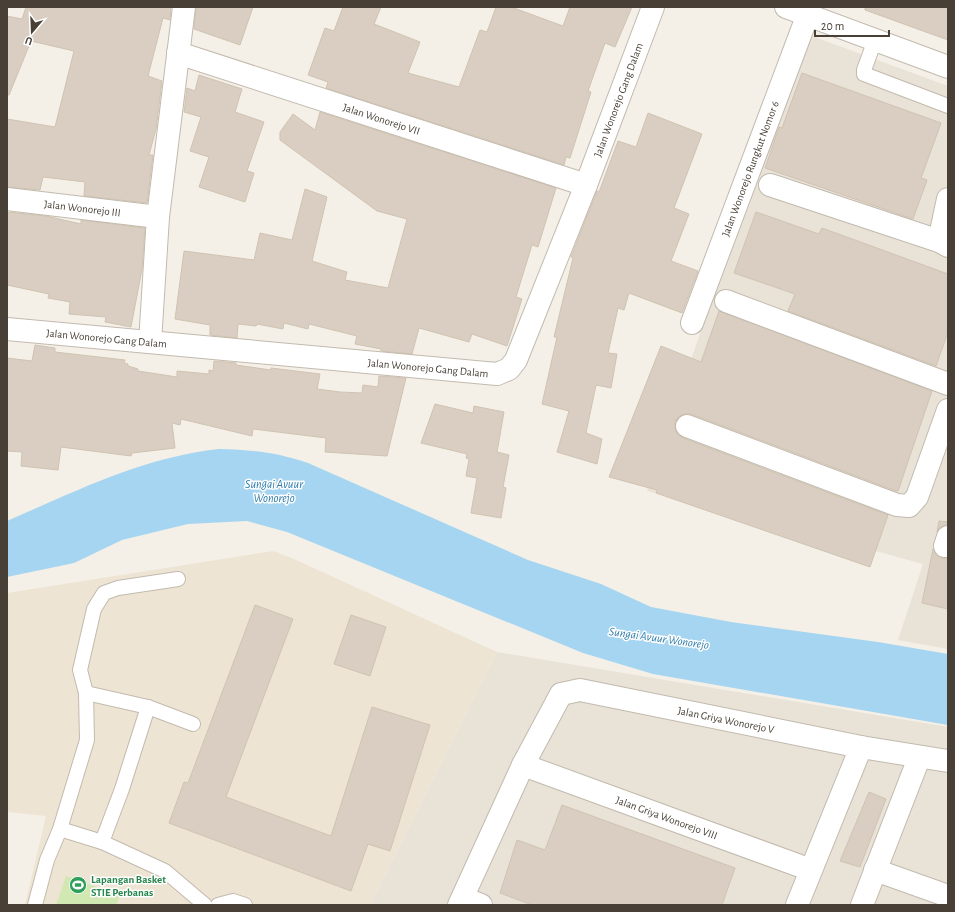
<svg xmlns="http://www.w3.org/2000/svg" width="955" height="912" font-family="'Alegreya Sans',sans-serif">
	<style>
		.residential { fill: #e8e2d7 }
		.education { fill: #ede4d3 }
		.green { fill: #d2e8b2 }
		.water { fill: #a5d5f0 }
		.building { fill: #d9cec1; stroke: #d0c3b1 }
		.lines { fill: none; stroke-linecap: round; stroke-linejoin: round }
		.service-casing { stroke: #c3baae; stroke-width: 16 }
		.minor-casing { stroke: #c3baae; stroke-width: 24 }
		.service { stroke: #fff; stroke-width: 14 }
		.minor { stroke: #fff; stroke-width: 22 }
		.labels { text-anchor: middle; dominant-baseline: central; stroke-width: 3; stroke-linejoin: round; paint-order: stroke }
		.street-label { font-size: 11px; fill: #484037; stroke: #fff }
		.leisure-label { font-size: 11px; font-weight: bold; fill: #27864d; stroke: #fff; text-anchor: start }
		.water-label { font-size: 12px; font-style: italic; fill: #2e7cac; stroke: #fff }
	</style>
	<rect width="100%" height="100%" fill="#f4f0e8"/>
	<!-- residential -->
	<g class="residential">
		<path d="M 801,32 L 948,86 L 948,649 L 898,640 L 923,564 L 759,519 L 647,491 Z"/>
		<path d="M 497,652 L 948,727 L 948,905 L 370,905 Z"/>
	</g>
	<!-- education -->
	<path class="education" d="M 273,551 L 294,559 L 497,652 L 370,905 L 25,905 L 46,816 L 7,812 L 7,593 Z"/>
	<!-- green -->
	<path class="green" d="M 66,876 L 120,895 L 116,905 L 56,905 Z"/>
	<!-- water -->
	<path class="water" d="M 219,449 C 253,450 275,452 308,463 L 528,560 L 601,584 L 651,607 L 731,622 L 878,642 L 948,654 L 948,725 L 653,674 L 583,653 L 287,532 L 247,521 L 188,524 L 122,540 L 74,563 L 7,577 L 7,521 C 76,491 144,457 219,449 Z"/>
	<!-- building -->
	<g class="building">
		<path d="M 26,7 L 171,7 L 170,20 L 163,18 L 148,76 L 162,81 L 156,129 L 149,155 L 153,155 L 147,203 L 84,196 L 85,182 L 43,177 L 40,190 L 7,187 L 7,119 L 55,127 L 74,51 L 31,41 L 9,95 L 7,95 L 7,16 L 22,19 Z"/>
		<path d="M 196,7 L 253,7 L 240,45 L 194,29 Z"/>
		<path d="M 343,7 L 381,7 L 374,24 L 420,42 L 408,73 L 459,87 L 480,30 L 487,32 L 496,7 L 511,7 L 563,26 L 570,7 L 632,7 L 615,47 L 605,43 L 588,91 L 591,92 L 570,158 L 566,157 L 564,165 L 326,88 L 328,82 L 308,75 L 325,28 L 334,31 Z"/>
		<path d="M 865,7 L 948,7 L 948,40 L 865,10 Z"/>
		<path d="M 802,73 L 941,123 L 921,178 L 927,180 L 913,219 L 765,168 L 779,127 L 782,128 Z"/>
		<path d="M 199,75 L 242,89 L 235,112 L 264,122 L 247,171 L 254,173 L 245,202 L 199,187 L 209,157 L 190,151 L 201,117 L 184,112 L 187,88 L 195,91 Z"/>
		<path d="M 320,112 L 556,188 L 538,247 L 532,245 L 516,297 L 522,299 L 507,346 L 472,334 L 469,342 L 419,328 L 412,354 L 381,351 L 381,349 L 355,344 L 357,336 L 309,324 L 308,329 L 284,323 L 283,329 L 257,324 L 256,326 L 238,324 L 237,338 L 210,335 L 210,325 L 175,319 L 184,251 L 254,260 L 260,233 L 292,240 L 305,189 L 327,197 L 312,261 L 347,272 L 345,280 L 388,288 L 407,219 L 377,211 L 280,140 L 280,132 L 293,114 L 315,130 Z"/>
		<path d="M 648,113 L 702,134 L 674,208 L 689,214 L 671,261 L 698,271 L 682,313 L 629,293 L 624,310 L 618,308 L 608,353 L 617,354 L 611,388 L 596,385 L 586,433 L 602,439 L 597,464 L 557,452 L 569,411 L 542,404 L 557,337 L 554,337 L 573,258 L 571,257 L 597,191 L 599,192 L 618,141 L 636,147 Z"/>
		<path d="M 7,212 L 46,216 L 81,224 L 81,220 L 145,228 L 142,269 L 131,327 L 105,322 L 106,317 L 69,314 L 70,302 L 48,298 L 49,294 L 7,285 Z"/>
		<path d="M 756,212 L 819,234 L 822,228 L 948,274 L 948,332 L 936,366 L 788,311 L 795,294 L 734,273 Z"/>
		<path d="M 719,311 L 932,391 L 898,491 L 896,491 L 691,414 L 685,414 L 679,416 L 675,422 L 675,428 L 677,434 L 683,438 L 888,515 L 870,567 L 656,493 L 657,490 L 609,477 L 661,346 L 701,362 Z"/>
		<path d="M 35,345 L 55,348 L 55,352 L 125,360 L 124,363 L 128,364 L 128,366 L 138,369 L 138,371 L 177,377 L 177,371 L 209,374 L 209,370 L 213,371 L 214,361 L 236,363 L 236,365 L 271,370 L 271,368 L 320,374 L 317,389 L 340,392 L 362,393 L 363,385 L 378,387 L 379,376 L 406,378 L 387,456 L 325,452 L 326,438 L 253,429 L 252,436 L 181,419 L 180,425 L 172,423 L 175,448 L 132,453 L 131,456 L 61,447 L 58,470 L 21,466 L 22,452 L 7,451 L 7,358 L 32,361 Z"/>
		<path d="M 435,404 L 473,413 L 474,406 L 504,412 L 497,452 L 509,455 L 503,487 L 506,488 L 501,518 L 471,513 L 477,478 L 466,476 L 469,459 L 466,458 L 467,454 L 421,443 Z"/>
		<path d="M 939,521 L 948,522 L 948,525 L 940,527 L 937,532 Z"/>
		<path d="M 933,549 L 936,555 L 941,558 L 948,558 L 948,609 L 922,603 Z"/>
		<path d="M 255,605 L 293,619 L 226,797 L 331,836 L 372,707 L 430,725 L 390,851 L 368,844 L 351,891 L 169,823 L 184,782 L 188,783 Z"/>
		<path d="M 351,615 L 386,627 L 370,676 L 334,664 Z"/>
		<path d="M 869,792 L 886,799 L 860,867 L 840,861 Z"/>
		<path d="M 562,805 L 735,868 L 722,905 L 532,905 L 500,893 L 517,840 L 545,850 Z"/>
	</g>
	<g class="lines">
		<defs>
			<g id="service">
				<path d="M 875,40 L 864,70 L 864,74 L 948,106"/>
				<path d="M 86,693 L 148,707 L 193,724"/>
				<path d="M 60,829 L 102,842 L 165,871 L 205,905"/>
				<path d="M 102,842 L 122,789 L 148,707"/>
				<path d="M 35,905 L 47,860 L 60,829 L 87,740 L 86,693 L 80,670 L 94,609 L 104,593 L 118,588 L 178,579"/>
				<path d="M 218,905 L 233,901 L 245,905"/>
			</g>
			<g id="minor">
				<path d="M 786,7 L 948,67"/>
				<path id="s1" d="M 178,53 L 586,185"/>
				<path d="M 770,185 L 939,241"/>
				<path id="s2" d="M 7,199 L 158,217"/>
				<path d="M 948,199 L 939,241 L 948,246"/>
				<path d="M 726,301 L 948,384"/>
				<path id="s3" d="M 692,323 L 808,14"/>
				<path id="s4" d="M 7,329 L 497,374 L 509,369 L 516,360 L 586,185 L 653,7"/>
				<path d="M 150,342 L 158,217 L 184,7"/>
				<path d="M 687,426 L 897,505 L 909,506 L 917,497 L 948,410"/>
				<path d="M 945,546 L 948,537"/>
				<path id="s5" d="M 523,765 L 811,870"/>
				<path d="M 875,870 L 948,896"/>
				<path d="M 463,898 L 481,905"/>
				<path id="s6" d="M 459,905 L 523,765 L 561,694 L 580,690 L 861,747 L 948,761"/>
				<path d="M 797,905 L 861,747"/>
				<path d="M 862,905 L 919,758"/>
			</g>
		</defs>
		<!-- service casing -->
		<use href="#service" class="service-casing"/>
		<!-- minor casing -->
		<use href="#minor" class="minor-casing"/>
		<!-- service -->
		<use href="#service" class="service"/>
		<!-- minor -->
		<use href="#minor" class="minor"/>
	</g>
	<!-- icons -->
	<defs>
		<symbol id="stadium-disc" viewBox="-11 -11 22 22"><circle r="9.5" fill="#2e9e5b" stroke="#fff"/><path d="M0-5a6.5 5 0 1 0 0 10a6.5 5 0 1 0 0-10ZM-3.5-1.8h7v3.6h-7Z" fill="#fff"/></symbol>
	</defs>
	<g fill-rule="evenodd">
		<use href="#stadium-disc" x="68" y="875" width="20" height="20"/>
	</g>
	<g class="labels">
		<!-- street labels -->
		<g class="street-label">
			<text stroke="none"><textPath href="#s4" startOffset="796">Jalan Wonorejo Gang Dalam</textPath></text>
			<text stroke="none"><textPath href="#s1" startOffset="214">Jalan Wonorejo VII</textPath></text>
			<text stroke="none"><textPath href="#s3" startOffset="165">Jalan Wonorejo Rungkut Nomor 6</textPath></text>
			<text stroke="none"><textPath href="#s2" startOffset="76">Jalan Wonorejo III</textPath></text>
			<text stroke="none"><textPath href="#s4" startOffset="100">Jalan Wonorejo Gang Dalam</textPath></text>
			<text stroke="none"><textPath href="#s4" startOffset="423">Jalan Wonorejo Gang Dalam</textPath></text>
			<text stroke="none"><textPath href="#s6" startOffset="403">Jalan Griya Wonorejo V</textPath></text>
			<text stroke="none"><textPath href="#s5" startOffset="153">Jalan Griya Wonorejo VIII</textPath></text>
		</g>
		<!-- leisure labels -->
		<g class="leisure-label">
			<text x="91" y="879">Lapangan Basket<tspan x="91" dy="13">STIE Perbanas</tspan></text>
		</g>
		<!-- water labels -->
		<g class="water-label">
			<text x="274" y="484">Sungai Avuur<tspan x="274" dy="14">Wonorejo</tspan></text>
			<text transform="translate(659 638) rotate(8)">Sungai Avuur Wonorejo</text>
		</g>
	</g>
	<!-- border -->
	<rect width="955" height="912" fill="none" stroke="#484037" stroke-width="16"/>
	<!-- north arrow -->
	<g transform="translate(32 32) rotate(199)" stroke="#ffffff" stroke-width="3" paint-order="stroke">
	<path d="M0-3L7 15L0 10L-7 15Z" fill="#484037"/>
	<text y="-6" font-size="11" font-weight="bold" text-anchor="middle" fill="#484037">U</text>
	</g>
	<!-- scale -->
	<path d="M815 30v6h74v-6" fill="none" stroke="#484037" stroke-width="2"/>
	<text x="821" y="30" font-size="12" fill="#484037" stroke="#ffffff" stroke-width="3" paint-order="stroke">20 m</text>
</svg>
